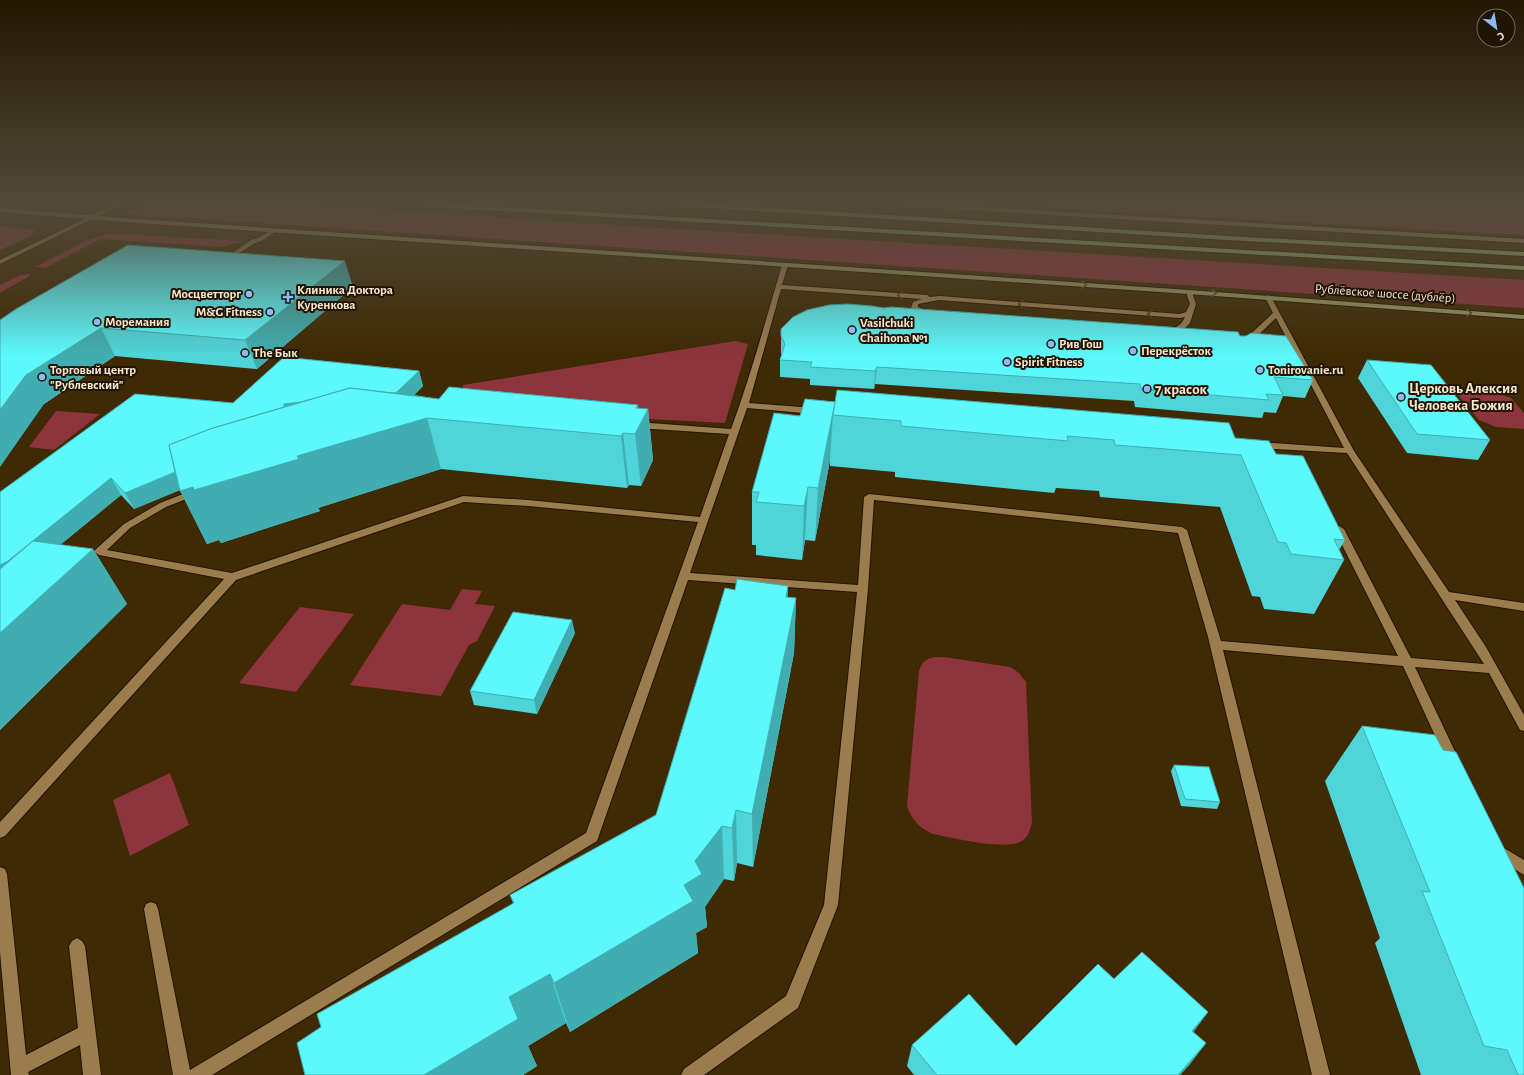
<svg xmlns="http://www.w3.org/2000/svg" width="1524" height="1075" font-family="'Alegreya Sans',sans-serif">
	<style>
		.green { fill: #8d343d }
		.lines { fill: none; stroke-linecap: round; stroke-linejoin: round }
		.service-casing { stroke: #221400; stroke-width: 2 }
		.tertiary-casing { stroke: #221400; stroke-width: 2 }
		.secondary-casing { stroke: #221400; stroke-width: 2 }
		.primary-casing { stroke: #221400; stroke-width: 2 }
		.service { fill: #9a7c4d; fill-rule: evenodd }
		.tertiary { fill: #9a7c4d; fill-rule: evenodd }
		.secondary { fill: #99945d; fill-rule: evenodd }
		.primary { fill: #98ad6d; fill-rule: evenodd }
		.wall { fill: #4fd5d9 }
		.shaded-wall { fill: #40aeb0 }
		.building { fill: #5cf8fc; stroke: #40aeb0 }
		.oneway { stroke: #564e2b }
		.oneway2 { stroke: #513e21 }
		.poi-dot { fill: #8bb9fc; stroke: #201403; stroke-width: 1.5 }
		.labels { text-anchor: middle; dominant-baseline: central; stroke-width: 4; stroke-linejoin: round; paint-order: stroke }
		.far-poi-label { font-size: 13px; font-weight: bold; fill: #f8e7cf; stroke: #201403; text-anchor: start }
		.far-street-label { font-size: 13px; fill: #f8e7cf; stroke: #201403 }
		.poi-label { font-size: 15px; font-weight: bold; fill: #f8e7cf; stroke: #201403; text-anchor: start }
	</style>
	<rect width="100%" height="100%" fill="#3f2a04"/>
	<!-- green -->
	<g class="green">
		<path d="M 142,204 L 299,204 L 612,225 L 1524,280 L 1524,308 L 127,214 L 125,213 Z"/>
		<path d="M 974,204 L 1524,204 L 1524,235 Z"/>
		<path d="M 0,226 L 36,230 L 36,231 L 27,238 L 0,250 Z"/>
		<path d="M 108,234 L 122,234 L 244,241 L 221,247 L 100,239 L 45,268 L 35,267 L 87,240 Z"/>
		<path d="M 28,274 L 31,275 L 0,293 L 0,285 L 21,275 Z"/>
		<path d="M 735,341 L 748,344 L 725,423 L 461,409 L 463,385 Z"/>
		<path d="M 1454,390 L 1497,393 L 1511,398 L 1524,413 L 1524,429 L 1496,427 L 1479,420 Z"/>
		<path d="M 56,411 L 100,414 L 54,450 L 29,447 Z"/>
		<path d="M 462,589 L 482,591 L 475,604 L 495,606 L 477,641 L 469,645 L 441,696 L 350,685 L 402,604 L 450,610 Z"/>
		<path d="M 300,607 L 354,614 L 296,692 L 239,683 Z"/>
		<path d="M 935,657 L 944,657 L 1010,667 L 1019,673 L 1026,682 L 1032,823 C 1030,830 1028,837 1022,841 C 1005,851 954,838 933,834 C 920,828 912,821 907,806 L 919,671 C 922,662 925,659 935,657 Z"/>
		<path d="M 170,773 L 189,825 L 130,856 L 113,800 Z"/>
	</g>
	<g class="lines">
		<defs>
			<g id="service">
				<path d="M 273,229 L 276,231 L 275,232 L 262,241 L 255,243 L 230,259 L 225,258 L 251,240 L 258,238 Z"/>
				<path d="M 785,263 L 788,265 L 782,285 L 927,295 L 930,297 L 939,296 L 1180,314 L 1186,312 L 1190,304 L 1186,292 L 1189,290 L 1192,292 L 1196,304 L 1190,323 L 1182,331 L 1164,334 L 1164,330 C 1174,328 1181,327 1185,317 L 1180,318 L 939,300 L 918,304 L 918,307 L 931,312 L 932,314 L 928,316 L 919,313 L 911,308 L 913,302 L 922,299 L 781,289 L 749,403 L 814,408 L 818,411 L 814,414 L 747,408 L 690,573 L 858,585 L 864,497 L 869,494 L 1182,527 L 1187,530 L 1221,641 L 1398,656 L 1334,529 L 1339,526 L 1344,529 L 1411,658 L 1484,664 L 1347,453 L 1259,448 L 1255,445 L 1259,442 L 1344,448 L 1276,318 L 1248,345 L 1245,345 L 1241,343 L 1273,313 L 1265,297 L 1268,295 L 1271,297 L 1354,451 L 1449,592 L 1524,603 L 1524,611 L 1455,600 L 1486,647 L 1524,715 L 1524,731 L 1520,730 L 1489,673 L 1415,667 L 1460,762 L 1459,766 L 1454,767 L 1449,766 L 1403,666 L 1223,650 L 1330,1075 L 1312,1075 L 1208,637 L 1178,533 L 874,500 L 868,589 L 838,905 L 798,1008 L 704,1075 L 681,1075 L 684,1069 L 786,996 L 824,905 L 857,592 L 688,580 L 597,841 L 212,1075 L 173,1075 L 144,909 L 146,904 L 151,902 L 156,904 L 158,909 L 190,1070 L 586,833 L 698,522 L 528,506 L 464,502 L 236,580 L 5,836 L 0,838 L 0,822 L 224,579 L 99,555 L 94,552 L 95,550 L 124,524 L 160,503 L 196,489 L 201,492 L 199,494 L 166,507 L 130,528 L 107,550 L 232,573 L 463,496 L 528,500 L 700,517 L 729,434 L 637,428 L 633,425 L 637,422 L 731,429 C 751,375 766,319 782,265 Z"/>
				<path d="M 1499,845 L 1524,860 L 1524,875 L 1494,856 L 1492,851 L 1494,846 Z"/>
				<path d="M 0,867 L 5,869 L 7,874 L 26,1055 L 78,1028 L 69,946 L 72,941 L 77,938 L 82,941 L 85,946 L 101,1075 L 83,1075 L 80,1045 L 28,1072 L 29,1075 L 11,1075 L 0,952 Z"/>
			</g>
			<path id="tertiary" d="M 115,204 L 123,204 L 0,264 L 0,260 Z"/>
			<g id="secondary">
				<path d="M 896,204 L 932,204 L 1524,239 L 1524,243 L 899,206 Z"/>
				<path d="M 0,208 L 137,219 L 1189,290 L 1524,315 L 1524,319 L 1189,294 L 137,223 L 0,212 Z"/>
			</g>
			<g id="primary">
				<path d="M 413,204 L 450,204 L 1524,266 L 1524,270 L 416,206 Z"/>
				<path d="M 673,204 L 708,204 L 1228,236 L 1524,252 L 1524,256 L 1228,240 L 676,206 Z"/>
			</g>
		</defs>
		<!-- service casing -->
		<use href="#service" class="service-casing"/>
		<!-- tertiary casing -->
		<use href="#tertiary" class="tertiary-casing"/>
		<!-- secondary casing -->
		<use href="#secondary" class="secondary-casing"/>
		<!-- primary casing -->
		<use href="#primary" class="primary-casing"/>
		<!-- service -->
		<use href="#service" class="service"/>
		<!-- tertiary -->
		<use href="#tertiary" class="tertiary"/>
		<!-- secondary -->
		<use href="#secondary" class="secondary"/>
		<!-- primary -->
		<use href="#primary" class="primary"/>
	</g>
	<!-- wall -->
	<g class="wall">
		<path d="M 353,287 L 257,369 L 115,356 L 44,404 L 0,320 Z"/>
		<path d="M 884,308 L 1240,336 L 1313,380 L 1305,398 L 1283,396 L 1276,413 L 1264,412 L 1262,418 L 1135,407 L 1134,401 L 875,384 L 874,389 L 810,385 L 810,379 L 780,377 L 780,360 L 782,355 L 781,353 L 781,329 Z"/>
		<path d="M 284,357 L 419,371 L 423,386 L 414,395 L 439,399 L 449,387 L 638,405 L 638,409 L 648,409 L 653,460 L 641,486 L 629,485 L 627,488 L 441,469 L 318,508 L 320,511 L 221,543 L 219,540 L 207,544 L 180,490 L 134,509 L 121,495 L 60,545 L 93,549 L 127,604 L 0,730 L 0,492 L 135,394 L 233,403 Z"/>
		<path d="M 1367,360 L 1490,440 L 1478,460 L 1407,453 L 1358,378 Z"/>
		<path d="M 805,399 L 1235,438 L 1276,454 L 1345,540 L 1339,550 L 1344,560 L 1314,614 L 1264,609 L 1260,597 L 1252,596 L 1220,507 L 1100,497 L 1099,491 L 1056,488 L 1054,493 L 895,477 L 895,472 L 830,466 L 830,460 L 815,541 L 805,540 L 802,560 L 756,555 L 756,545 L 752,545 L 752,492 L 800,416 Z"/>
		<path d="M 788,586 L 787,597 L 796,598 L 794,653 L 753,867 L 737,863 L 734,881 L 724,879 L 705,907 L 707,927 L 696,933 L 698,953 L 570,1032 L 566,1023 L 528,1046 L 537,1066 L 523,1075 L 305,1075 L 321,1027 L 513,903 L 510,895 L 656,815 L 735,590 Z"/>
		<path d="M 575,633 L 537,714 L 474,705 L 470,691 Z"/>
		<path d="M 1362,726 L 1443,750 L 1524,1075 L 1421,1075 L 1375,943 L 1380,938 L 1325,781 Z"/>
		<path d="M 1174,765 L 1220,802 L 1217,809 L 1181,806 L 1171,771 Z"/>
		<path d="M 1114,979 L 1208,1012 L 1193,1032 L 1206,1043 L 1190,1064 L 1180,1075 L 914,1075 L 907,1066 L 912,1045 L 1016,1046 Z"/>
	</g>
	<!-- shaded-wall -->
	<g class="shaded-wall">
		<path d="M 345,261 L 353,287 L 257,369 L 245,340 Z"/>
		<path d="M 101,328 L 115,356 L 44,404 L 0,467 L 0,410 L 26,375 Z"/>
		<path d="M 877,367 L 875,384 L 874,389 L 875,371 Z"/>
		<path d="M 419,371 L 423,386 L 402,408 L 284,411 L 284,404 Z"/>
		<path d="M 835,402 L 833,415 L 830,460 L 815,541 L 818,488 Z"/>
		<path d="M 638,405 L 640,425 L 648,409 L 653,460 L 641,486 L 635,434 L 636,408 Z"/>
		<path d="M 427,418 L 441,469 L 318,508 L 320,511 L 221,543 L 219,540 L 207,544 L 180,491 L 192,485 L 134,509 L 125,493 L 184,469 L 297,456 Z"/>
		<path d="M 623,433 L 629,485 L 627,488 L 621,436 Z"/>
		<path d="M 111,478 L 121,495 L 20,578 L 0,589 L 0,565 Z"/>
		<path d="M 808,487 L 805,540 L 802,560 L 804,506 Z"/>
		<path d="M 93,549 L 127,604 L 0,730 L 0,633 Z"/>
		<path d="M 788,586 L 786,641 L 786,597 Z"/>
		<path d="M 796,598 L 794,653 L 753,867 L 752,814 Z"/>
		<path d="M 572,620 L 575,633 L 537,714 L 534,700 Z"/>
		<path d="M 736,810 L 737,863 L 734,881 L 732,828 Z"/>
		<path d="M 722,826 L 724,879 L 705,907 L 707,927 L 696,933 L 698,953 L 570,1032 L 554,983 L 684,885 L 695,861 Z"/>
		<path d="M 550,974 L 566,1023 L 528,1046 L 537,1066 L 523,1075 L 424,1075 L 509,997 Z"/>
		<path d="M 1208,1012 L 1192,1034 L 1192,1031 Z"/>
		<path d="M 1206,1043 L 1190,1064 L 1180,1075 L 1178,1075 Z"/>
	</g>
	<!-- building -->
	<g class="building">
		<path d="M 128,245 L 345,261 L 245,340 L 101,328 L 26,375 L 0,410 L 0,320 L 16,309 Z"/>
		<path d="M 847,304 L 872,306 L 884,308 L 891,307 L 1238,332 L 1240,336 L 1246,336 L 1251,333 L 1286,336 L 1313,380 L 1274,377 L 1283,395 L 1266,394 L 1269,400 L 1141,389 L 1140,384 L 877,367 L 875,371 L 810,367 L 812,362 L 780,360 L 785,344 L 781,336 L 781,329 L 793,317 L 807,310 L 829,305 Z"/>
		<path d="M 284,357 L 419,371 L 397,392 L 393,393 L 350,388 L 301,402 L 284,404 L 284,407 L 210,429 L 169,445 L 175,472 L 125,493 L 111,478 L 8,561 L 0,565 L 0,492 L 135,394 L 233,403 Z"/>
		<path d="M 1367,360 L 1431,365 L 1490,440 L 1417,434 Z"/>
		<path d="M 449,387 L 638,405 L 636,408 L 648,409 L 635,434 L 623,433 L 621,436 L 427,418 L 297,456 L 299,459 L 194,490 L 193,487 L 180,491 L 169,445 L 210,429 L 350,388 L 439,399 Z"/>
		<path d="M 837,390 L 1229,423 L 1235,438 L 1269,441 L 1276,454 L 1303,456 L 1345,540 L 1334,539 L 1344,560 L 1291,554 L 1286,543 L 1278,542 L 1241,455 L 1115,445 L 1114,440 L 1067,436 L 1068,441 L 901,426 L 901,421 L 833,415 Z"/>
		<path d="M 805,399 L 835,402 L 818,488 L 808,487 L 804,506 L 756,502 L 759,492 L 752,492 L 774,413 L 800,416 Z"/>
		<path d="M 33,541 L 93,549 L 0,633 L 0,569 Z"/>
		<path d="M 737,579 L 788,586 L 786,597 L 796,598 L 752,814 L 736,810 L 732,828 L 722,826 L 695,861 L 702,874 L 684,885 L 693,901 L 554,983 L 550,974 L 509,997 L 518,1019 L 424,1075 L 305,1075 L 297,1043 L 321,1027 L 317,1014 L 514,903 L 510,895 L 656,815 L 725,588 L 735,590 Z"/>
		<path d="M 513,612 L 572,620 L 534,700 L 470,691 Z"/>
		<path d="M 1362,726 L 1435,735 L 1443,750 L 1456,752 L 1524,888 L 1524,1075 L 1518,1075 L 1507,1050 L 1484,1046 L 1422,891 L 1430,892 Z"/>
		<path d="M 1174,765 L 1209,767 L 1220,802 L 1185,799 Z"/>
		<path d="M 1142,952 L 1208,1012 L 1192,1031 L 1206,1043 L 1178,1075 L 937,1075 L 912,1045 L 969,994 L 1016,1046 L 1098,964 L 1114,979 Z"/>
	</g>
	<!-- one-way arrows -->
	<defs><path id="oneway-chevron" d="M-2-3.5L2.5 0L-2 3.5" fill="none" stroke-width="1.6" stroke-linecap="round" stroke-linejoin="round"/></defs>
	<g class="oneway">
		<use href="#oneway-chevron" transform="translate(1084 285) rotate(4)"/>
		<use href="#oneway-chevron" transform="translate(1214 293) rotate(4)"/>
		<use href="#oneway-chevron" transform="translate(1469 313) rotate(4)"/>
	</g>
	<g class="oneway2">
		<use href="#oneway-chevron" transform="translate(900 295) rotate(-176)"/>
		<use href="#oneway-chevron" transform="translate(1021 304) rotate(-176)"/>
		<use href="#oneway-chevron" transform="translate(1150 314) rotate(-176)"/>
	</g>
	<!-- sky -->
	<linearGradient id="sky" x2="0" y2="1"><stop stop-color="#231702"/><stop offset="0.57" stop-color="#524a3a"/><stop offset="1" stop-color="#524a3a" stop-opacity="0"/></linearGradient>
	<rect width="1524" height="355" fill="url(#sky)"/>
	<!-- markers -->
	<g class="poi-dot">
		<circle cx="249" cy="294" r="4"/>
		<path d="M286 291h4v4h4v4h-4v4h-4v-4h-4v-4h4z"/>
		<circle cx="270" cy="312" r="4"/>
		<circle cx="97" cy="322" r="4"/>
		<circle cx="852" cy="330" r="4"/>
		<circle cx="1051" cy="344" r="4"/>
		<circle cx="1133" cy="351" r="4"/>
		<circle cx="245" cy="353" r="4"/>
		<circle cx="1007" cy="362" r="4"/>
		<circle cx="1260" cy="370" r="4"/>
		<circle cx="42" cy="377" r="4"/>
		<circle cx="1147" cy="389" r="4"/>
		<circle cx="1401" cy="397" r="4"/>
	</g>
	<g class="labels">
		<!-- far-poi labels -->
		<g class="far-poi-label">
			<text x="297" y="290">Клиника Доктора<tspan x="297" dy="15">Куренкова</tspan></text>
			<text x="241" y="294" text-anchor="end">Мосцветторг</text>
			<text x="262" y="312" text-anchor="end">M&amp;G Fitness</text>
			<text x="105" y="322">Моремания</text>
			<text x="860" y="323">Vasilchuki<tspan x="860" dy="15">Chaihona №1</tspan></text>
			<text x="1059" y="344">Рив Гош</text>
			<text x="1141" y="351">Перекрёсток</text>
			<text x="253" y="353">The Бык</text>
			<text x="1015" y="362">Spirit Fitness</text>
			<text x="50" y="370">Торговый центр<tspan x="50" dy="15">"Рублевский"</tspan></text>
			<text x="1268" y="370">Tonirovanie.ru</text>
		</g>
		<!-- far-street labels -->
		<g class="far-street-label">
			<text transform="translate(1385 294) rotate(4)">Рублёвское шоссе (дублёр)</text>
		</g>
		<!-- poi labels -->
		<g class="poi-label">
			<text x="1409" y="388">Церковь Алексия<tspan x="1409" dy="17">Человека Божия</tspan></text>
			<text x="1155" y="389">7 красок</text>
		</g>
	</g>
	<!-- north arrow -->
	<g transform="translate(1496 28) rotate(149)"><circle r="19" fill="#201403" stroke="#766855"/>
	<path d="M0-3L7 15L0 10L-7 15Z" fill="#8bb9fc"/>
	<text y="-6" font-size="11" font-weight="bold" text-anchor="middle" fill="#f8e7cf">С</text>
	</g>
</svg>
